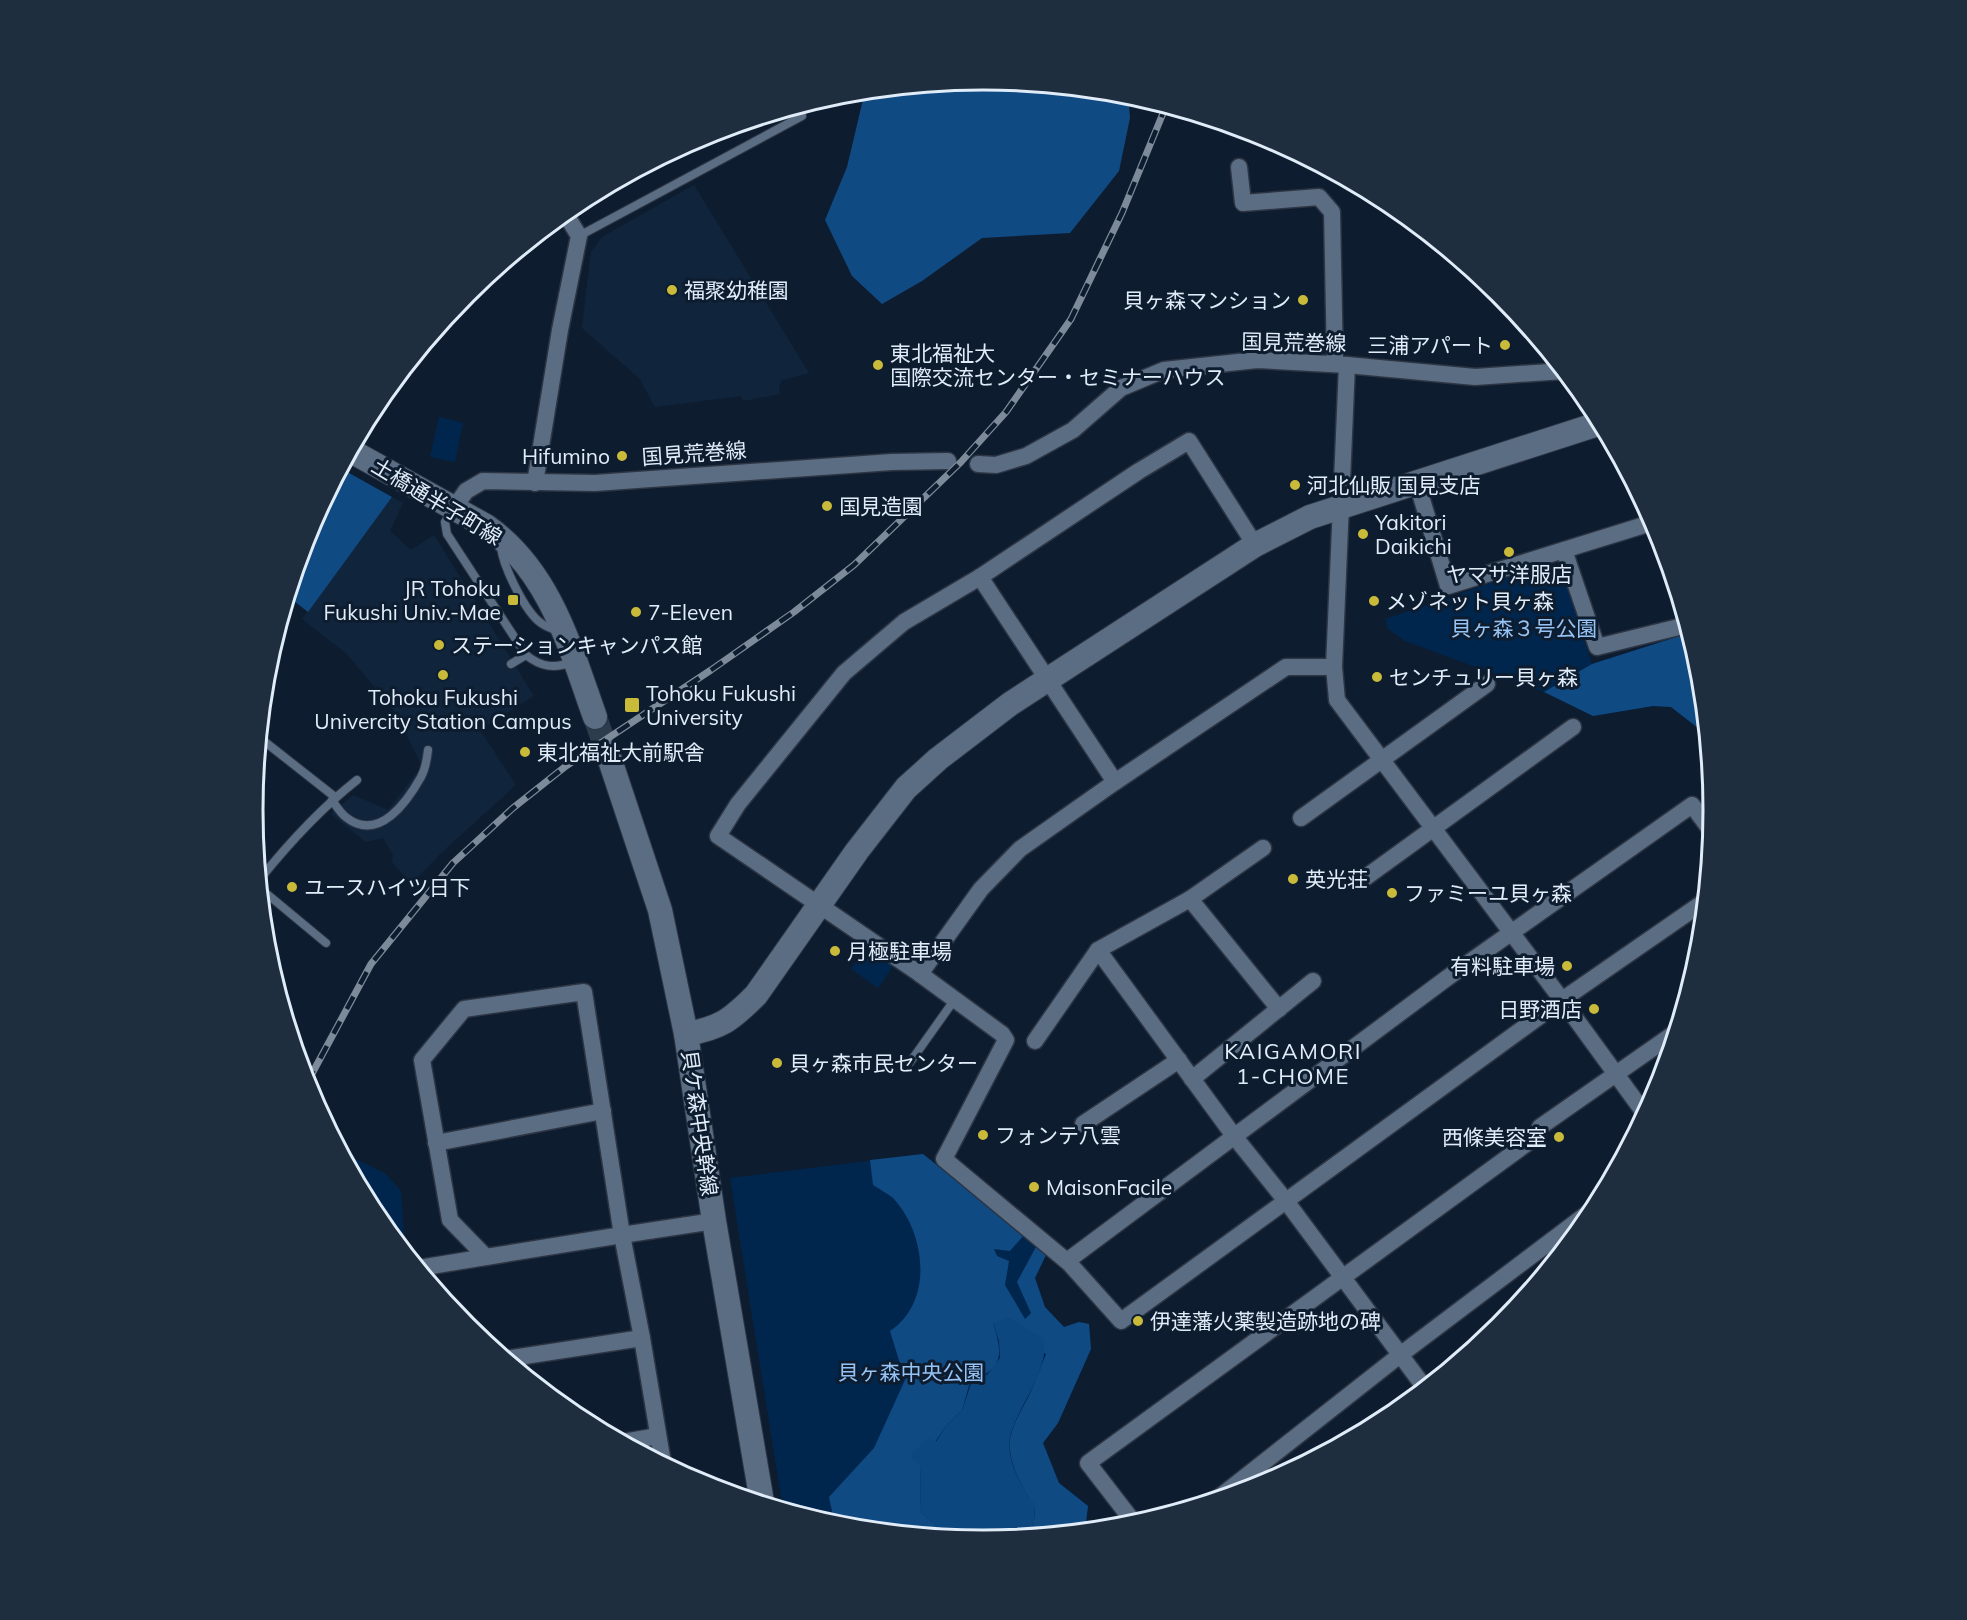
<svg xmlns="http://www.w3.org/2000/svg" width="1967" height="1620" font-family="Mulish,'Noto Sans JP',sans-serif">
	<style>
		.built { fill: #10253c }
		.green { fill: #00264e }
		.forest { fill: #104a83 }
		.water { fill: #0c477f }
		.lines { fill: none; stroke-linecap: round; stroke-linejoin: round }
		.secondary-tunnel { stroke: #2d3c4d; stroke-width: 24; stroke-dasharray: 24 12; stroke-linecap: butt }
		.lane-casing { stroke: #2d3544; stroke-width: 10 }
		.street-casing { stroke: #2d3544; stroke-width: 19 }
		.secondary-casing { stroke: #2d3544; stroke-width: 26 }
		.lane { stroke: #5a6d83; stroke-width: 8 }
		.street { stroke: #5a6d83; stroke-width: 16 }
		.secondary { stroke: #5a6d83; stroke-width: 24 }
		.rail-casing { stroke: #7c8a99; stroke-width: 7 }
		.rail { stroke: #0d1d2f; stroke-width: 4.5; stroke-dasharray: 14; stroke-linecap: butt }
		.poi-dot { fill: #caba3a; stroke: #0d1d2f; stroke-width: 2 }
		.labels { text-anchor: middle; dominant-baseline: central; stroke-width: 6; stroke-linejoin: round; paint-order: stroke }
		.poi-label { font-size: 21px; fill: #e1ecf9; stroke: #0d1d2f; text-anchor: start }
		.street-label { font-size: 21px; fill: #e1ecf9; stroke: #0d1d2f }
		.park-label { font-size: 21px; fill: #97c2f4; stroke: #0d1d2f }
		.neighbourhood-label { font-size: 22px; letter-spacing: 1.5px; fill: #e1ecf9; stroke: #0d1d2f }
		.rim { fill: none; stroke: #e1ecf9; stroke-width: 3 }
	</style>
	<rect width="100%" height="100%" fill="#0d1d2f"/>
	<!-- built -->
	<g class="built">
		<path d="M 694,185 L 809,373 L 782,380 L 779,387 L 780,394 L 743,401 L 741,396 L 655,407 L 639,378 L 582,328 L 591,252 L 602,237 Z"/>
		<path d="M 392,497 L 403,503 L 390,531 L 411,550 L 434,535 L 534,696 L 480,730 L 516,785 L 442,852 L 411,884 L 392,862 L 393,855 L 383,838 L 366,842 L 331,814 L 353,795 L 388,810 L 422,766 L 395,712 L 347,654 L 302,619 Z"/>
	</g>
	<!-- green -->
	<g class="green">
		<path d="M 439,417 L 463,423 L 455,462 L 430,457 Z"/>
		<path d="M 1547,564 L 1561,569 L 1592,664 L 1689,633 L 1700,668 L 1707,735 L 1671,707 L 1653,706 L 1593,716 L 1544,692 L 1405,641 L 1388,629 L 1385,619 Z"/>
		<path d="M 865,948 L 893,966 L 878,988 L 851,969 Z"/>
		<path d="M 342,1152 L 386,1174 L 401,1191 L 405,1252 L 376,1216 Z"/>
		<path d="M 923,1154 L 1047,1253 L 1035,1278 L 1045,1307 L 1064,1327 L 1079,1322 L 1089,1324 L 1091,1349 L 1058,1423 L 1043,1443 L 1059,1483 L 1088,1506 L 1085,1531 L 983,1540 L 841,1526 L 783,1509 L 730,1178 Z"/>
	</g>
	<!-- forest -->
	<g class="forest">
		<path d="M 984,80 L 1128,94 L 1130,118 L 1119,171 L 1070,233 L 982,238 L 922,281 L 882,304 L 852,276 L 825,220 L 847,167 L 865,91 Z"/>
		<path d="M 342,469 L 392,497 L 308,612 L 289,597 L 309,530 Z"/>
		<path d="M 1689,633 L 1700,668 L 1707,735 L 1671,707 L 1653,706 L 1593,716 L 1544,692 L 1592,664 Z"/>
		<path d="M 923,1154 L 1024,1235 L 1010,1251 L 994,1249 L 997,1256 L 1009,1261 L 1005,1285 L 1025,1319 L 1031,1313 L 1017,1282 L 1037,1245 L 1047,1253 L 1035,1278 L 1045,1307 L 1064,1327 L 1079,1322 L 1089,1324 L 1091,1349 L 1058,1423 L 1043,1443 L 1059,1483 L 1088,1506 L 1085,1531 L 1033,1536 L 1035,1506 C 1024,1491 1012,1470 1010,1450 C 1007,1429 1024,1408 1032,1389 C 1037,1378 1041,1366 1046,1354 L 993,1323 C 1003,1355 1004,1368 970,1382 L 962,1410 L 945,1427 L 920,1465 L 921,1513 L 946,1533 L 944,1537 L 835,1525 L 829,1497 L 874,1448 L 905,1380 L 890,1331 C 934,1302 926,1233 893,1198 C 887,1193 879,1189 873,1185 L 870,1160 Z"/>
	</g>
	<!-- water -->
	<path class="water" d="M 1009,1318 L 1043,1338 C 1046,1355 1043,1361 1037,1378 C 1029,1396 1017,1414 1011,1433 C 1004,1457 1021,1487 1035,1505 L 1033,1536 L 984,1540 L 944,1537 L 945,1533 L 921,1513 L 920,1465 L 910,1456 L 928,1438 L 936,1442 L 945,1427 L 962,1410 L 975,1372 L 987,1375 L 1000,1358 L 999,1341 L 993,1323 Z"/>
	<g class="lines">
		<!-- secondary-tunnel -->
		<path class="secondary-tunnel" d="M 595,717 L 607,751"/>
		<defs>
			<g id="lane">
				<path d="M 579,236 L 802,116"/>
				<path d="M 452,511 L 445,522 L 447,534 L 526,655 C 541,667 554,669 572,662"/>
				<path d="M 501,547 C 503,566 525,612 541,623 C 546,627 553,629 558,631"/>
				<path d="M 511,664 L 526,655"/>
				<path d="M 260,738 L 335,797"/>
				<path d="M 332,800 C 336,806 341,814 347,818 C 379,842 407,802 421,777 C 426,768 427,759 428,750"/>
				<path d="M 260,879 C 289,843 320,809 357,780"/>
				<path d="M 261,889 L 326,943"/>
				<path d="M 906,1068 L 955,999"/>
			</g>
			<g id="street">
				<path d="M 1239,167 L 1243,203 L 1319,197 L 1332,212 L 1335,364"/>
				<path d="M 1347,365 L 1334,667 L 1337,700 L 1562,1000 L 1645,1114"/>
				<path d="M 978,464 L 996,465 L 1026,456 L 1073,430 L 1121,388 L 1164,370 L 1257,360 L 1347,365 L 1475,377 L 1564,371"/>
				<path d="M 535,483 L 560,330 L 579,236 L 565,213"/>
				<path d="M 1417,483 L 1448,586 L 1654,522"/>
				<path d="M 455,507 L 466,491 L 483,481 L 595,483 L 892,462 L 948,461"/>
				<path d="M 1255,545 L 1189,441 L 1139,471 L 980,577 L 904,622 L 844,673 L 738,804 L 718,836 L 920,974 L 981,889 L 1020,849 L 1115,782 L 1286,667 L 1334,667"/>
				<path d="M 1564,550 L 1597,647 L 1687,625"/>
				<path d="M 980,577 L 1115,782"/>
				<path d="M 1301,818 L 1487,684"/>
				<path d="M 1362,880 L 1573,727"/>
				<path d="M 1190,899 L 1279,1009"/>
				<path d="M 1098,950 L 1190,899 L 1263,848"/>
				<path d="M 920,974 L 1002,1034 L 1006,1040 L 944,1159 L 1069,1263 L 1121,1321 L 1562,1000 L 1705,901"/>
				<path d="M 584,992 L 622,1235 L 486,1257 L 450,1220 L 422,1060 L 464,1009 Z"/>
				<path d="M 1035,1041 L 1098,950 L 1234,1136 L 1286,1201 L 1425,1388"/>
				<path d="M 1192,1079 L 1313,981"/>
				<path d="M 1083,1124 L 1179,1060"/>
				<path d="M 436,1143 L 603,1111"/>
				<path d="M 1067,1261 L 1447,978 L 1692,805 L 1712,832"/>
				<path d="M 419,1268 L 486,1257"/>
				<path d="M 506,1359 L 642,1338"/>
				<path d="M 623,1442 L 658,1436"/>
				<path d="M 663,1463 L 642,1338 L 622,1235 L 714,1221"/>
				<path d="M 1217,1499 L 1400,1355 L 1596,1207"/>
				<path d="M 1135,1524 L 1088,1463 L 1537,1136 L 1540,1127 L 1676,1032"/>
			</g>
			<g id="secondary">
				<path d="M 351,451 L 486,526 C 550,571 570,647 595,717"/>
				<path d="M 607,751 L 660,910 L 686,1034 L 714,1221 L 762,1502"/>
				<path d="M 686,1034 C 721,1028 731,1020 756,995 L 857,851 L 906,788 L 938,759 L 1010,704 L 1255,545 L 1310,517 L 1601,423"/>
			</g>
		</defs>
		<!-- lane casing -->
		<use href="#lane" class="lane-casing"/>
		<!-- street casing -->
		<use href="#street" class="street-casing"/>
		<!-- secondary casing -->
		<use href="#secondary" class="secondary-casing"/>
		<!-- lane -->
		<use href="#lane" class="lane"/>
		<!-- street -->
		<use href="#street" class="street"/>
		<!-- secondary -->
		<use href="#secondary" class="secondary"/>
		<defs>
			<path id="rail" d="M 307,1083 L 371,964 L 453,863 L 513,808 L 566,766 L 711,670 L 794,612 L 854,565 L 961,462 L 1006,412 L 1071,319 L 1122,213 L 1166,106"/>
		</defs>
		<!-- rail casing -->
		<use href="#rail" class="rail-casing"/>
		<!-- rail -->
		<use href="#rail" class="rail"/>
	</g>
	<!-- markers -->
	<g class="poi-dot">
		<circle cx="672" cy="290" r="6"/>
		<circle cx="1303" cy="300" r="6"/>
		<circle cx="1505" cy="345" r="6"/>
		<circle cx="878" cy="365" r="6"/>
		<circle cx="622" cy="456" r="6"/>
		<circle cx="1295" cy="485" r="6"/>
		<circle cx="827" cy="506" r="6"/>
		<circle cx="1363" cy="534" r="6"/>
		<circle cx="1509" cy="552" r="6"/>
		<rect x="507" y="594" width="12" height="12" rx="3"/>
		<circle cx="1374" cy="601" r="6"/>
		<circle cx="636" cy="612" r="6"/>
		<circle cx="439" cy="645" r="6"/>
		<circle cx="443" cy="675" r="6"/>
		<circle cx="1377" cy="677" r="6"/>
		<rect x="624" y="697" width="16" height="16" rx="3"/>
		<circle cx="525" cy="752" r="6"/>
		<circle cx="1293" cy="879" r="6"/>
		<circle cx="292" cy="887" r="6"/>
		<circle cx="1392" cy="893" r="6"/>
		<circle cx="835" cy="951" r="6"/>
		<circle cx="1567" cy="966" r="6"/>
		<circle cx="1594" cy="1009" r="6"/>
		<circle cx="777" cy="1063" r="6"/>
		<circle cx="983" cy="1135" r="6"/>
		<circle cx="1559" cy="1137" r="6"/>
		<circle cx="1034" cy="1187" r="6"/>
		<circle cx="1138" cy="1321" r="6"/>
	</g>
	<g class="labels">
		<!-- poi labels -->
		<g class="poi-label">
			<text x="684" y="290">福聚幼稚園</text>
			<text x="1291" y="300" text-anchor="end">貝ヶ森マンション</text>
			<text x="1493" y="345" text-anchor="end">三浦アパート</text>
			<text x="890" y="353">東北福祉大<tspan x="890" dy="24">国際交流センター・セミナーハウス</tspan></text>
			<text x="610" y="456" text-anchor="end">Hifumino</text>
			<text x="1307" y="485">河北仙販 国見支店</text>
			<text x="839" y="506">国見造園</text>
			<text x="1375" y="522">Yakitori<tspan x="1375" dy="24">Daikichi</tspan></text>
			<text x="1509" y="574" text-anchor="middle">ヤマサ洋服店</text>
			<text x="501" y="588" text-anchor="end">JR Tohoku<tspan x="501" dy="24">Fukushi Univ.-Mae</tspan></text>
			<text x="1386" y="601">メゾネット貝ヶ森</text>
			<text x="648" y="612">7-Eleven</text>
			<text x="451" y="645">ステーションキャンパス館</text>
			<text x="1389" y="677">センチュリー貝ヶ森</text>
			<text x="646" y="693">Tohoku Fukushi<tspan x="646" dy="24">University</tspan></text>
			<text x="443" y="697" text-anchor="middle">Tohoku Fukushi<tspan x="443" dy="24">Univercity Station Campus</tspan></text>
			<text x="537" y="752">東北福祉大前駅舎</text>
			<text x="1305" y="879">英光荘</text>
			<text x="304" y="887">ユースハイツ日下</text>
			<text x="1404" y="893">ファミーユ貝ヶ森</text>
			<text x="847" y="951">月極駐車場</text>
			<text x="1555" y="966" text-anchor="end">有料駐車場</text>
			<text x="1582" y="1009" text-anchor="end">日野酒店</text>
			<text x="789" y="1063">貝ヶ森市民センター</text>
			<text x="995" y="1135">フォンテ八雲</text>
			<text x="1547" y="1137" text-anchor="end">西條美容室</text>
			<text x="1046" y="1187">MaisonFacile</text>
			<text x="1150" y="1321">伊達藩火薬製造跡地の碑</text>
		</g>
		<!-- street labels -->
		<g class="street-label">
			<text transform="translate(1294 342) rotate(1)">国見荒巻線</text>
			<text transform="translate(694 453) rotate(-4)">国見荒巻線</text>
			<text transform="translate(437 501) rotate(31)">土橋通半子町線</text>
			<text transform="translate(700 1123) rotate(82)">貝ケ森中央幹線</text>
		</g>
		<!-- park labels -->
		<g class="park-label">
			<text x="1524" y="628">貝ヶ森３号公園</text>
			<text x="911" y="1372">貝ヶ森中央公園</text>
		</g>
		<!-- neighbourhood labels -->
		<g class="neighbourhood-label">
			<text x="1293" y="1051">KAIGAMORI<tspan x="1293" dy="25">1-CHOME</tspan></text>
		</g>
	</g>
	<!-- crop -->
	<path d="M0 0H1967V1620H0ZM263 810a720 720 0 1 1 1440 0a720 720 0 1 1-1440 0Z" fill="#1e2e3f" fill-rule="evenodd"/>
	<path class="rim" d="M263 810a720 720 0 1 1 1440 0a720 720 0 1 1-1440 0Z"/>
</svg>
